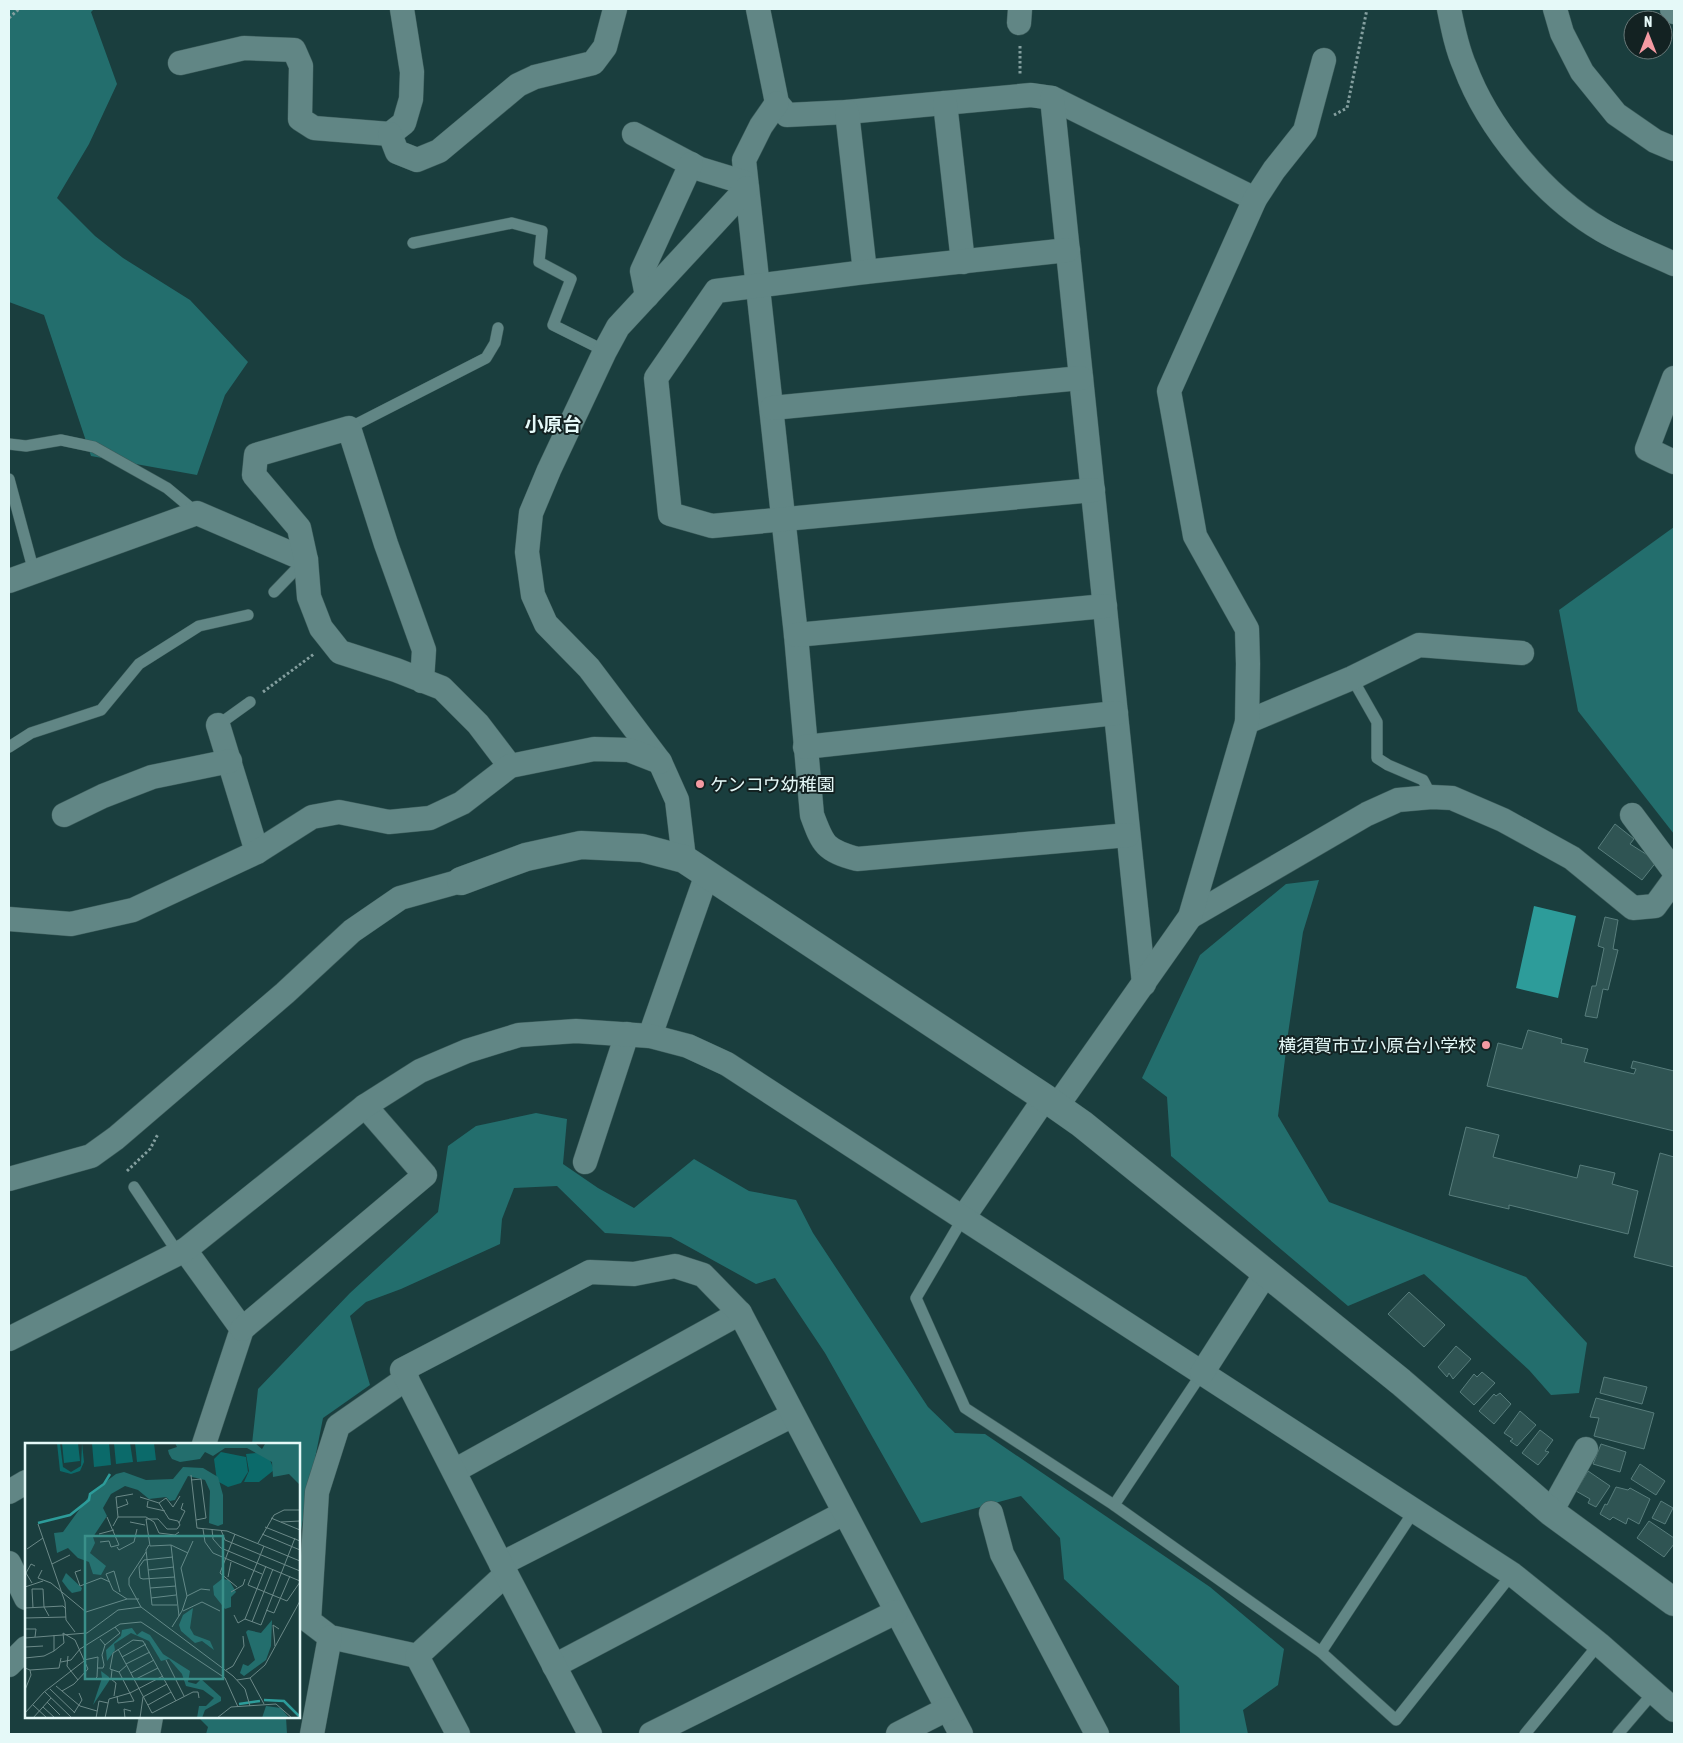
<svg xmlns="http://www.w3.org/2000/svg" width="1683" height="1743" font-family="'Asap Condensed','Noto Sans JP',sans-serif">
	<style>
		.forest { fill: #236e6d }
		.water { fill: #2d9c9a }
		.building { fill: #2f5453; stroke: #587d7c }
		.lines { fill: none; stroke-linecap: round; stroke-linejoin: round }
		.service-casing { stroke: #3c5c5b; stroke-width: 12 }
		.minor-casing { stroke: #3c5c5b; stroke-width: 25 }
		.tertiary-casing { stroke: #3c5c5b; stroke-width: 29 }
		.path { stroke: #849f9f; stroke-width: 3; stroke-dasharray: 2.5 2.5; stroke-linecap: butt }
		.service { stroke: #618685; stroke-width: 11 }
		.minor { stroke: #618685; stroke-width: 24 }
		.tertiary { stroke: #618685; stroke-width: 28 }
		.poi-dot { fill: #f49aa2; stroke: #132222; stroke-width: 2 }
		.labels { text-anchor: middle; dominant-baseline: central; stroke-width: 4; stroke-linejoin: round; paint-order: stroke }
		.poi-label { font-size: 18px; fill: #e5f9f8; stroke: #132222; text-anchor: start }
		.neighbourhood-label { font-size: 19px; font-weight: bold; fill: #e5f9f8; stroke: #132222 }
		.inset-river { fill: none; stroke: #2d9c9a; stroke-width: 2.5 }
		.inset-road { fill: none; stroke: #6b8988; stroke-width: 1 }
		.view { fill: #3a908a; fill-opacity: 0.15; stroke: #3a908a; stroke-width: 2.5 }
		.inset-edge { fill: none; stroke: #e5f9f8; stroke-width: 2.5 }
	</style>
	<rect width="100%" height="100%" fill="#1a3e3e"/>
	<!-- forest -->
	<g class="forest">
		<path d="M 9,9 L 94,9 L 91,12 L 117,84 L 89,144 L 57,198 L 95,236 L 123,258 L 190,300 L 248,362 L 225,395 L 197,475 L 91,456 L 44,315 L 9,302 Z"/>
		<path d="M 1674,527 L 1674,834 L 1578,711 L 1559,610 Z"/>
		<path d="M 1319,880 L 1303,932 L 1288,1034 L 1278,1116 L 1329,1202 L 1526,1277 L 1587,1343 L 1579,1393 L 1551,1395 L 1529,1370 L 1424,1274 L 1348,1306 L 1171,1156 L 1167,1097 L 1142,1078 L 1200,955 L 1286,884 Z"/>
		<path d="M 536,1113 L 567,1119 L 563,1164 L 598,1188 L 634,1208 L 694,1159 L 749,1191 L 796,1200 L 813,1233 L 928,1407 L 955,1433 L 985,1434 L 1210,1587 L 1284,1649 L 1278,1685 L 1243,1710 L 1248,1734 L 1180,1734 L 1179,1686 L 1064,1579 L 1060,1538 L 1021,1496 L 921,1523 L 825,1353 L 775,1278 L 756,1284 L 671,1237 L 605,1233 L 557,1186 L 514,1188 L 502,1219 L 500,1244 L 401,1289 L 366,1302 L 350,1316 L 370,1385 L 323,1418 L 301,1530 L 299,1529 L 299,1444 L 252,1444 L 258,1389 L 350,1293 L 438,1212 L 448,1146 L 476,1126 Z"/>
		<path d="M 198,1717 L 286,1717 L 287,1734 L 206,1734 L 208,1727 Z"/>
	</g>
	<!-- water -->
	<path class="water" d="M 1534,906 L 1576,916 L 1558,998 L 1516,988 Z"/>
	<!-- building -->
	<g class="building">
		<path d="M 1615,824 L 1634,839 L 1630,844 L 1657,861 L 1642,880 L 1598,848 Z"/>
		<path d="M 1605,917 L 1618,920 L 1613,949 L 1618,950 L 1608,990 L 1603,989 L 1597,1018 L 1585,1016 L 1592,986 L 1596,986 L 1604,948 L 1598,946 Z"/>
		<path d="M 1528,1030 L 1562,1039 L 1561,1043 L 1588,1049 L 1584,1062 L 1634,1074 L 1636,1069 L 1631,1068 L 1633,1061 L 1674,1071 L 1674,1131 L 1487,1086 L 1498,1043 L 1522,1049 Z"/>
		<path d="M 1466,1127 L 1499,1135 L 1493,1157 L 1577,1178 L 1580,1165 L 1615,1173 L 1612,1184 L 1638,1191 L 1628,1234 L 1509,1205 L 1509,1209 L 1449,1195 Z"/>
		<path d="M 1660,1153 L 1674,1157 L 1674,1267 L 1634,1257 Z"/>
		<path d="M 1409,1292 L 1445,1325 L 1424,1347 L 1388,1314 Z"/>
		<path d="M 1456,1346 L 1471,1359 L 1453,1379 L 1449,1373 L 1447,1377 L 1438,1367 Z"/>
		<path d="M 1482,1372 L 1495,1383 L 1474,1405 L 1460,1392 L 1474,1374 L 1477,1377 Z"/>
		<path d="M 1604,1377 L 1647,1387 L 1642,1404 L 1600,1393 Z"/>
		<path d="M 1500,1393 L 1511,1404 L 1494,1424 L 1479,1411 L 1494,1394 L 1496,1396 Z"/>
		<path d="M 1596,1398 L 1654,1413 L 1644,1449 L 1594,1436 L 1599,1418 L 1590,1417 Z"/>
		<path d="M 1520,1411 L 1536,1425 L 1517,1446 L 1510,1441 L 1513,1439 L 1504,1433 Z"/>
		<path d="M 1540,1430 L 1553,1440 L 1545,1451 L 1549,1452 L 1538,1465 L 1522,1453 Z"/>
		<path d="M 1601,1444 L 1626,1452 L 1620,1472 L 1593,1464 Z"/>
		<path d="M 1640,1464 L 1665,1481 L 1656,1495 L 1631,1479 Z"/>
		<path d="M 1588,1471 L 1610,1486 L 1596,1507 L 1588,1503 L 1590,1499 L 1576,1491 Z"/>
		<path d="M 1616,1487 L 1628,1490 L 1630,1488 L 1650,1499 L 1639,1524 L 1628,1518 L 1626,1524 L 1613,1517 L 1610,1520 L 1600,1514 L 1605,1504 L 1607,1505 Z"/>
		<path d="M 1661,1501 L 1673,1508 L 1665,1524 L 1652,1518 Z"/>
		<path d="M 1649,1521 L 1674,1538 L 1674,1544 L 1664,1557 L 1637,1538 Z"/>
	</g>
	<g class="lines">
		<defs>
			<g id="service">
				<path d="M 413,243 L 512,223 L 542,231 L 539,262 L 571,279 L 553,325 L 605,351"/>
				<path d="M 349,428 L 486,358 L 495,343 L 498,328"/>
				<path d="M 9,444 L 26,446 L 61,440 L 94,447 L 167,488 L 197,513"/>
				<path d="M 9,479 L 34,572"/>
				<path d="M 274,592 L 304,561"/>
				<path d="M 1352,678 L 1377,722 L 1377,758 L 1388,765 L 1423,780 L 1432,797"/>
				<path d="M 218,725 L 250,702"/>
				<path d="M 9,747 L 31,733 L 101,710 L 139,664 L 199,626 L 248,615"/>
				<path d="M 134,1187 L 178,1253"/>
				<path d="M 963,1218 L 916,1298 L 965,1408 L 1114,1505 L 1321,1652 L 1396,1720 L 1512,1574"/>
				<path d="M 1114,1505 L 1202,1373"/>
				<path d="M 1321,1652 L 1414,1511"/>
				<path d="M 1525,1734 L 1599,1644"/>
				<path d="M 1618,1734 L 1653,1693"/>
			</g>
			<g id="minor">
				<path d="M 758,9 L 777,103 L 787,115 L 847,112 L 1031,95 L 1052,98 L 1255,199"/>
				<path d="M 1449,9 C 1453,29 1457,49 1465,67 C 1488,129 1545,197 1602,230 C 1624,243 1650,253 1674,264"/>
				<path d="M 1555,9 L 1562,33 L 1582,72 L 1616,114 L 1655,141 L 1674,149"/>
				<path d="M 1672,9 L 1674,12"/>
				<path d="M 1019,23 L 1020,9"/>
				<path d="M 180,63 L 244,48 L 294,50 L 301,66 L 300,119 L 314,128 L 390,134 L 404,123 L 411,99 L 412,72 L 402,9"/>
				<path d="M 1052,98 L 1144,984"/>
				<path d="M 777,103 L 761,126 L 744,160 L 796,635 L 812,815 C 823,845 825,850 857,859 L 1128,835"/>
				<path d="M 945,103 L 963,262"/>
				<path d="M 847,112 L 865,272"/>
				<path d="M 390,134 L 397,152 L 417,160 L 439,151 L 518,85 L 535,77 L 593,63 L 605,47 L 615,9"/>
				<path d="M 634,134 L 700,169 L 746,183"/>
				<path d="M 1068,250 L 865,272 L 716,291 L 656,378 L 670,514 L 712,526 L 1093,490"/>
				<path d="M 647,296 L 642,271 L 691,164"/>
				<path d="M 1674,378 L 1647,449 L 1674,462"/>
				<path d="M 772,408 L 1081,378"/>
				<path d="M 9,581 L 197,513 L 306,560"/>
				<path d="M 796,635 L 1105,606"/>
				<path d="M 422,681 L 424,650 L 386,544 L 349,428 L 256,455 L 254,475 L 299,528 L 306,560 L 309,597 L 321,628 L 340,652 L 396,670 L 442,688 L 478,724 L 510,766"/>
				<path d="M 1247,722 L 1352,678 L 1419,645 L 1522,653"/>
				<path d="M 218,725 L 257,852"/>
				<path d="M 805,747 L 1116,713"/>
				<path d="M 64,815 L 103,796 L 152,777 L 230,761"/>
				<path d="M 1632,815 L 1674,871"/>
				<path d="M 684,859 L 677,800 L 660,762 L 589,668 L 546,624 L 533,595 L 527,552 L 531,513 L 549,470 L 605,351 L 618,327 L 747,188"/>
				<path d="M 1190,917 L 1367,814 L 1398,800 L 1432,797 L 1452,798 L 1503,820 L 1572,858 L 1633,908 L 1655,906 L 1674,880"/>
				<path d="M 9,919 L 71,924 L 133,910 L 257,852 L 312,817 L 339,812 L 389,822 L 430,818 L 462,803 L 510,766 L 594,749 L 629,750 L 660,762"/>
				<path d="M 650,1036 L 707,874"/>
				<path d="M 1057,1106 L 1190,917 L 1247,722 L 1248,664 L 1247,629 L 1195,536 L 1169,391 L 1255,199 L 1274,170 L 1305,131 L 1324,60"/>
				<path d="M 585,1162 L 627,1034"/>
				<path d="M 9,1179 L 91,1156 L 116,1138 L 285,993 L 352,931 L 400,898 L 461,881"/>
				<path d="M 963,1218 L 1045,1098"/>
				<path d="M 185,1250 L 242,1329 L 204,1444"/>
				<path d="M 242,1329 L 425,1175 L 365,1106"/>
				<path d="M 9,1339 L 185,1250 L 365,1106 L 420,1071 L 467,1051 L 519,1035 L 576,1031 L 650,1036 L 688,1046 L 727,1064 L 963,1218 L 1512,1574 L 1599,1644 L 1674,1710"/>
				<path d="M 1202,1373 L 1266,1273"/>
				<path d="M 407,1378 L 338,1426 L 317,1492 L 309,1621 L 330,1637 L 417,1656"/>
				<path d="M 454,1471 L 740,1313"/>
				<path d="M 9,1492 L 26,1482"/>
				<path d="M 1551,1512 L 1586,1449"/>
				<path d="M 991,1513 L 1002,1554 L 1097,1734"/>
				<path d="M 9,1563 L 26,1598"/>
				<path d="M 501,1564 L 793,1415"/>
				<path d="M 9,1665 L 26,1648"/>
				<path d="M 554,1666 L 844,1513"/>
				<path d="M 148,1734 L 151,1717"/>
				<path d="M 312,1734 L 330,1637"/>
				<path d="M 458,1734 L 417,1656 L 506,1574"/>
				<path d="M 590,1734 L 501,1564 L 402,1370 L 590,1272 L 634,1274 L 675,1266 L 703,1275 L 740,1313 L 961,1734"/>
				<path d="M 651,1734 L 896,1612"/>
				<path d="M 898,1734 L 947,1709"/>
			</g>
			<path id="tertiary" d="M 461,881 L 526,857 L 581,845 L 642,848 L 684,859 L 1045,1098 L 1082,1124 L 1401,1382 L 1551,1512 L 1674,1602"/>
		</defs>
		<!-- service casing -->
		<use href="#service" class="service-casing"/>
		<!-- minor casing -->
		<use href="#minor" class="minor-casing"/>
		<!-- tertiary casing -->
		<use href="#tertiary" class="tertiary-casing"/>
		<!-- path -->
		<g class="path">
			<path d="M 9,18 L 19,9"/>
			<path d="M 1020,46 L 1020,75"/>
			<path d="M 1334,115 L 1347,108 L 1367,9"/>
			<path d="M 263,692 L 314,654"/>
			<path d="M 127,1171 L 150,1149 L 158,1134"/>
		</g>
		<!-- service -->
		<use href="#service" class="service"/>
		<!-- minor -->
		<use href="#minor" class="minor"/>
		<!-- tertiary -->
		<use href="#tertiary" class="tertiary"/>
	</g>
	<!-- markers -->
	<g class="poi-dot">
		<circle cx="700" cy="784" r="5"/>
		<circle cx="1486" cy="1045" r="5"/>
	</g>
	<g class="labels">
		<!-- poi labels -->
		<g class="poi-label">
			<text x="710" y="784">ケンコウ幼稚園</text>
			<text x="1476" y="1045" text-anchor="end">横須賀市立小原台小学校</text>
		</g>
		<!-- neighbourhood labels -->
		<g class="neighbourhood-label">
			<text x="553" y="424">小原台</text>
		</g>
	</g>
	<!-- overview -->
	<g transform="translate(25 1443)">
		<rect width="275" height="275" fill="#1a3e3e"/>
		<path d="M 32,0 L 35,0 L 38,24 L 46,29 L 56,23 L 57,0 L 59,19 L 55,28 L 46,31 L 35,28 ZM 37,0 L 53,0 L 55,18 L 39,20 ZM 67,0 L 84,0 L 86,22 L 69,24 ZM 89,0 L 105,0 L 108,19 L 91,21 ZM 110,0 L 129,0 L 131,17 L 112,19 ZM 196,9 L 221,14 L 223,29 L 216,40 L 203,44 L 192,38 L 189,16 ZM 232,10 L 245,17 L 249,27 L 234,39 L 219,39 L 224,28 L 221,11 Z" fill="#0b6a6a"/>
		<path d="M 150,0 L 230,0 L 237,6 L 240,1 L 275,0 L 275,42 L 264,31 L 248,34 L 247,19 L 222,5 L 200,5 L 188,13 L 180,9 L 175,16 L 155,19 L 147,16 L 144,11 L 143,7 L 152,4 ZM 158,24 L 178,25 L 193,34 L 198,52 L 198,81 L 193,83 L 184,80 L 185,48 L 180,37 L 163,33 L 150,57 L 145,58 L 141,54 L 124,56 L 113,47 L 100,43 L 86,51 L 78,65 L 82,73 L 68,94 L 70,100 L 65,110 L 81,123 L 76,132 L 68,131 L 64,119 L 53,115 L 43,105 L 32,110 L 29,90 L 38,89 L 67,49 L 91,31 L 99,29 L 121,37 L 148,36 ZM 41,130 L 57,145 L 56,148 L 47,150 L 43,146 L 37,138 ZM 197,136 L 204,137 L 211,149 L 206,154 L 206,164 L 200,166 L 189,152 L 188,143 ZM 168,165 L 165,185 L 169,192 L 185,198 L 189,207 L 177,198 L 170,200 L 156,188 L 154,182 L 158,172 ZM 247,177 L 246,203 L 241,217 L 219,233 L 215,230 L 218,221 L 223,223 L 230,217 L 221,189 L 223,187 L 236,190 ZM 107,185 L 112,192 L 117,188 L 125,192 L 138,211 L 165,228 L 163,239 L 171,241 L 176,236 L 196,254 L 196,258 L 180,267 L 177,275 L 172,275 L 174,263 L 181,263 L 189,255 L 178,247 L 161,243 L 157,231 L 144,216 L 136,218 L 124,198 L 106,190 L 89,201 L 90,207 L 82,218 L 81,207 L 96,193 L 97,187 ZM 76,228 L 84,234 L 84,238 L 68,262 L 77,235 ZM 241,263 L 256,265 L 264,275 L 237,275 Z" fill="#236e6d"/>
		<path class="inset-river" d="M 13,80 L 45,72 L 64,57 L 65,51 L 79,41 L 85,31M 239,257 L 259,258 L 275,274M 214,261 L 235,258"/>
		<path class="inset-road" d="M 166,32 L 172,85 L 202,88 L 275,118M 166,37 L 176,36 L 181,75 L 171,77M 115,54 L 134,60 L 144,76 L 153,78 L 155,82 L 152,86 L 142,86 L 133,76 L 121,76 L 125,103 L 146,102 L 163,110M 123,58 L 122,64 L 140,68M 134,60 L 141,55 L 148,64 L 155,53M 92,65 L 103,61 L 101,56M 93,74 L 121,74 L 129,79 L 134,90 L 150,92 L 154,89M 246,75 L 275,87M 105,79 L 120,82M 256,79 L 275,78M 154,80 L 160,68 L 156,66 L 158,60M 13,81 L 40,159 L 41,177 L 50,189M 88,83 L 93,74 L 91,54 L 108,51M 240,84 L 275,98M 178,86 L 180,99 L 188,110 L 237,131M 187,86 L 188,96 L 196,105 L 275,138M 196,87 L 200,97 L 275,128M 74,91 L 89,87M 210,91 L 195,130 L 212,144M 237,91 L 275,107M 75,99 L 84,98 L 86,104 L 94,102 L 82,74M 233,100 L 249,72 L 259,67 L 275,67M 124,102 L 121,107 L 127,162 L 152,162M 146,102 L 154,173M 239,103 L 223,142 L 262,158 L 275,139M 92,104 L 94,107 L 109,99 L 112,86M 2,106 L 18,95M 148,114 L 119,117 L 114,124 L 115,135 L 118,136 L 150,134M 27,121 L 45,112M 241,123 L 220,176 L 236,182 L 270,95M 17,127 L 13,135 L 26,140 L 61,169 L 102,156 L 114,156M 56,127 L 50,129 L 55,143 L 76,135 L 85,139M 123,127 L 149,124M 203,134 L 206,119M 7,140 L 1,130 L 6,121 L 10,123M 0,144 L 18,138M 125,145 L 151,143M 95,149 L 89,128 L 81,131 L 88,147 L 102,156M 206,149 L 218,142 L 220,136M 162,153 L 176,146 L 185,147M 126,155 L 151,152M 116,164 L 104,142 L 104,135 L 121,109M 0,165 L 38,163 L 41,166M 8,165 L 7,146 L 18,146 L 19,164 L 24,173M 241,167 L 249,170 L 265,133M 158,168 L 177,159 L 195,168M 209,172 L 213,180 L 220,176M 0,175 L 41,174M 227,179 L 248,126M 147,184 L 157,168 L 162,153 L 156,125 L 168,98M 0,186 L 11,186 L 10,194M 29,192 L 29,208M 0,195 L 62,190 L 93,167 L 116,164 L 208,233 L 220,246 L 225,263M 80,202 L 95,190 L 90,184M 250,203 L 248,182 L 254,186M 0,204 L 18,203M 93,206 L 127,270 L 168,249 L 173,249 L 174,255M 43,213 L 42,223 L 53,237M 97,214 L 121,201M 0,215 L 19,213 L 29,208 L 39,200 L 38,190M 59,217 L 73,214 L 72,234 L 69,237M 141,217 L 159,253M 36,219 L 46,217 L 55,206 L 95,181 L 116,179 L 200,235 L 213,264M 101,221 L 125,209M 0,225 L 5,227 L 6,232 L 0,247M 73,225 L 78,225 L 79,222 L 77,212 L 80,202 L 75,196M 5,227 L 34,225 L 36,215M 87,227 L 86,236 L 91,240 L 89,253M 201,227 L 208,223 L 219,203 L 218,193M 94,229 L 85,226 L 88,210 L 108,197 L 118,198 L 151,258M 106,230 L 129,217M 225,235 L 239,261M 109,237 L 133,225M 212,237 L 225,235 L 240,222 L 275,158M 31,243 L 55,263 L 72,268M 25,246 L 50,270M 37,248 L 49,241 L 63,226 L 50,197 L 38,190M 20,249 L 46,274M 92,253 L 93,260 L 109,258 L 94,229 L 102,222M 22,259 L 35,272M 8,262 L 22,275M 123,262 L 146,249M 18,264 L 30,275M 0,270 L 19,249 L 59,218M 49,270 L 57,257 L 54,250M 8,275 L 26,255M 71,275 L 74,258 L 83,260M 80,275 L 84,256 L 105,250 L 138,233M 100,275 L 99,266 L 106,268M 115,275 L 118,254 L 142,241M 192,275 L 206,264 L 251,261 L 267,275"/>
		<path class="view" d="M 60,93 L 198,93 L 198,236 L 60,236 Z"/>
		<rect width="275" height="275" class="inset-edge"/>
	</g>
	<!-- border -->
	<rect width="1683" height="1743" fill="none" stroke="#e5f9f8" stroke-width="20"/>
	<!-- north arrow -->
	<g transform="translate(1648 35)"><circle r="24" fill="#132222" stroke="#677878"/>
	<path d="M0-4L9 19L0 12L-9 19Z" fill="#f49aa2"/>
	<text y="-8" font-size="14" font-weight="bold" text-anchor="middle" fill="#e5f9f8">N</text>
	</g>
</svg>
